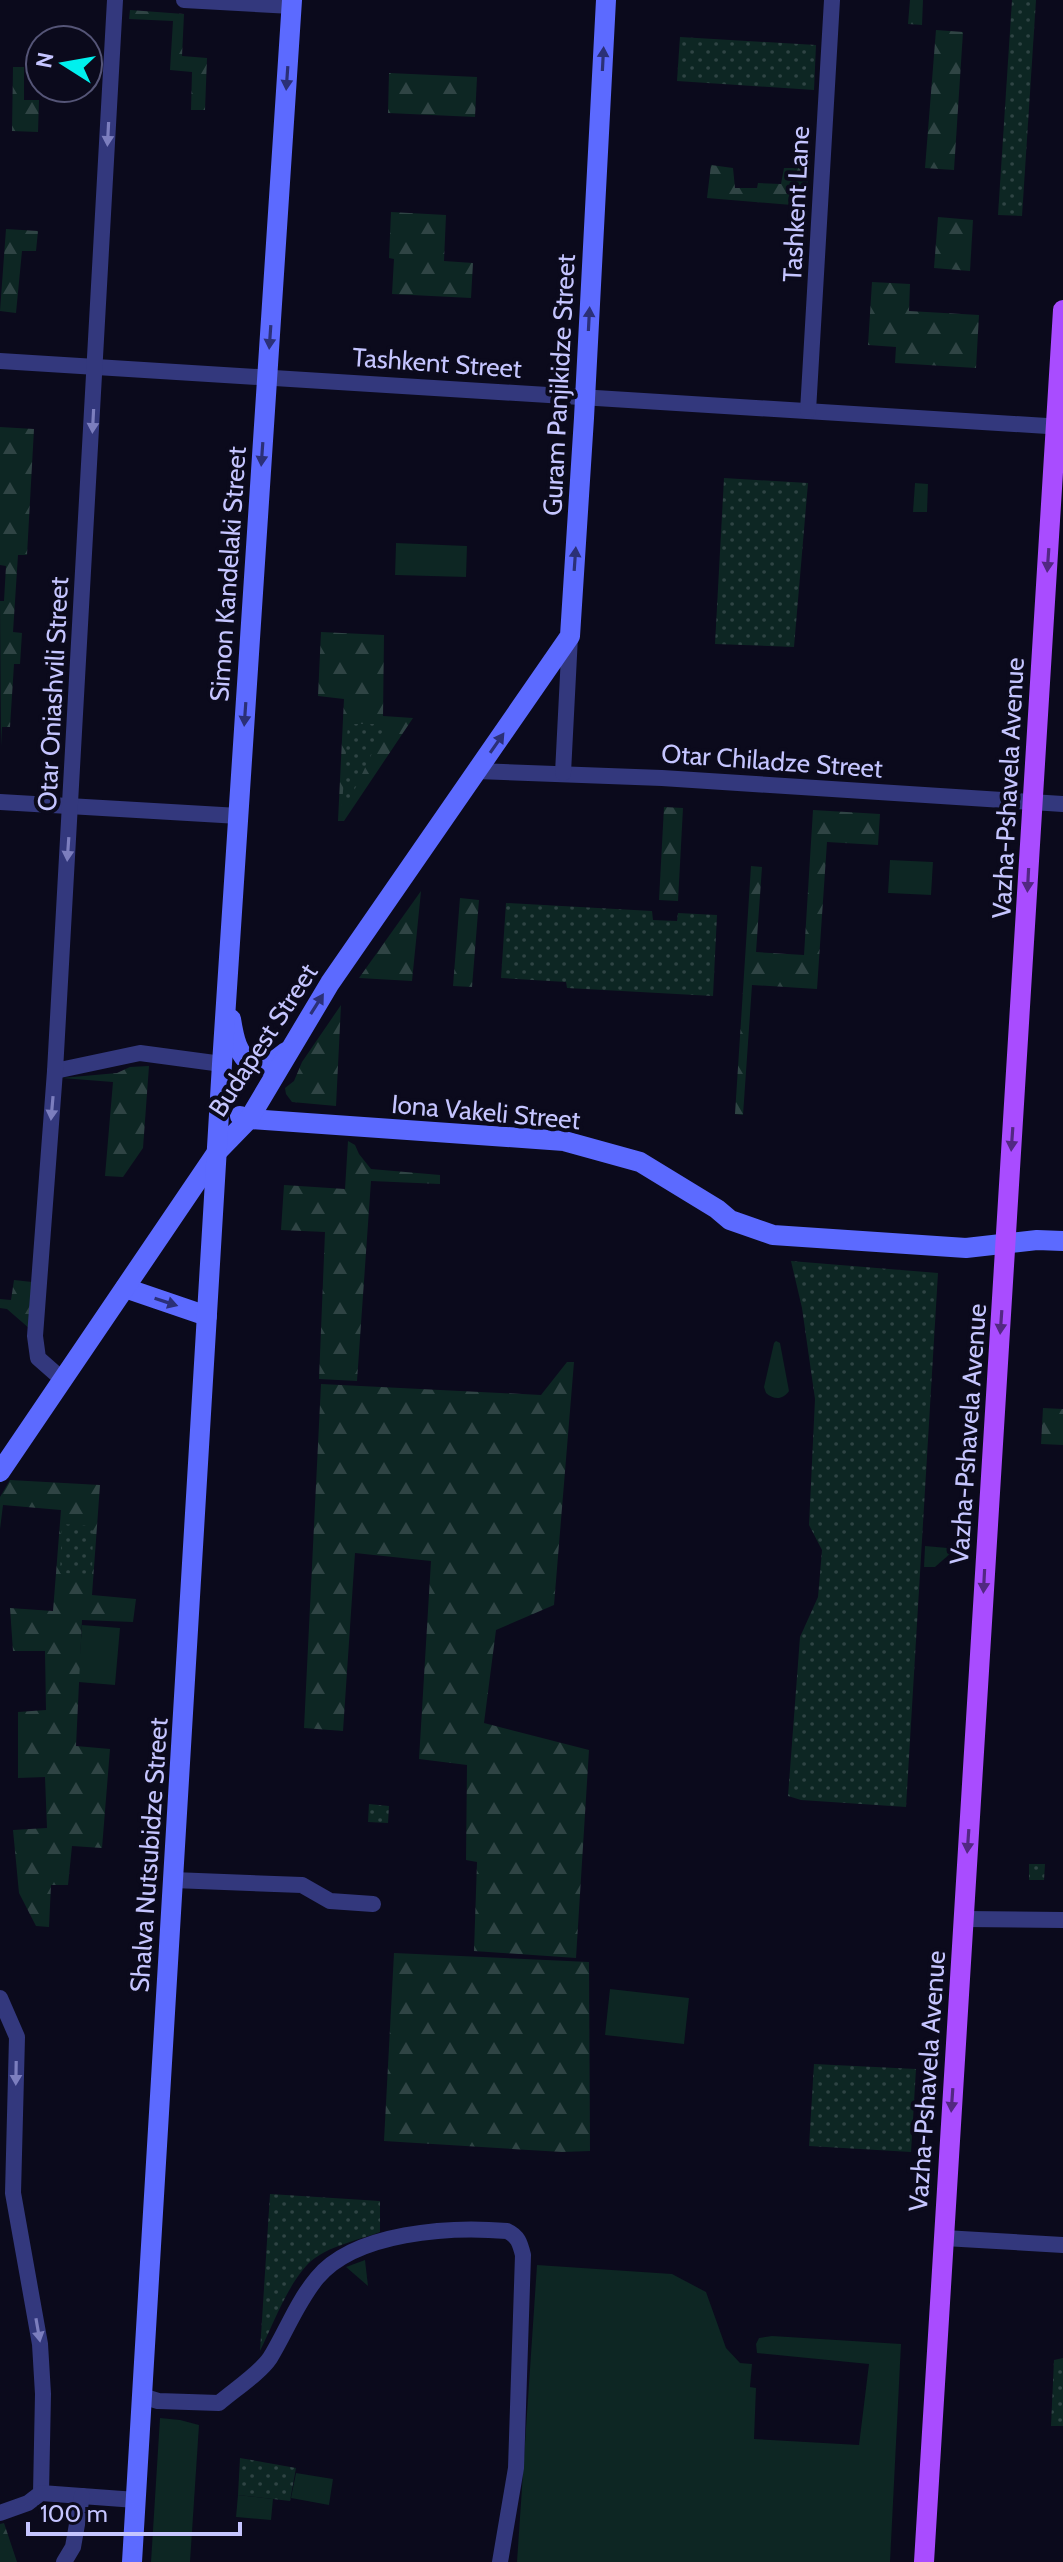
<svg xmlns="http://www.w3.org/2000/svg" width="1063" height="2562" font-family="Cabin,sans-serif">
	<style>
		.green { fill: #0d2623 }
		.forest { fill: url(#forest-firs) }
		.park { fill: url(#park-dots) }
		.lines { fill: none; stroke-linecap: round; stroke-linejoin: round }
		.street { stroke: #33387d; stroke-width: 16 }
		.secondary { stroke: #5c6aff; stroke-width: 20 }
		.primary { stroke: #a94cff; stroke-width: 20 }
		.oneway { fill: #2b3077 }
		.oneway2 { fill: #7c7ebe }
		.oneway3 { fill: #522882 }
		.labels { text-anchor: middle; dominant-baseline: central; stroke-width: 8; stroke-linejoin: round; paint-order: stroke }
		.street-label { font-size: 26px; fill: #c5c5ff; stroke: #0b0a1c }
	</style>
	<defs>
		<pattern id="forest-firs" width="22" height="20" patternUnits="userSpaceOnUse" patternTransform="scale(2)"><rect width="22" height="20" fill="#0d2623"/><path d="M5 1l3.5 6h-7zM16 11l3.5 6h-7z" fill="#2f4444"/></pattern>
		<pattern id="park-dots" width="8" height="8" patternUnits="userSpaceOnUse" patternTransform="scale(2)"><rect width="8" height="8" fill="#0d2623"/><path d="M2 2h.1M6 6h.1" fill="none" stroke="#2f4444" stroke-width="1.8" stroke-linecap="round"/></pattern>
	</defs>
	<rect width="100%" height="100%" fill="#0b0a1c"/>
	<!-- green -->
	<g class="green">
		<path d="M 915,483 L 928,484 L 927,512 L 913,512 Z"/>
		<path d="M 396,543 L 467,546 L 466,577 L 395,575 Z"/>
		<path d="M 890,860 L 933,862 L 931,895 L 888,893 Z"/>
		<path d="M 776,1341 L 780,1343 L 789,1391 C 783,1400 774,1400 766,1393 L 764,1387 L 774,1343 Z"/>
		<path d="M 925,1546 L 948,1548 L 951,1553 L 935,1567 L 924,1567 Z"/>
		<path d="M 82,1625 L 120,1628 L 115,1685 L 78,1682 Z"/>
		<path d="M 610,1989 L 689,1998 L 684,2044 L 605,2035 Z"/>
		<path d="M 365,2260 L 368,2286 L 346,2267 Z"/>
		<path d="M 537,2265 L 672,2274 L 706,2292 L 726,2348 L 740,2363 L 752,2364 L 750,2387 L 756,2388 L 754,2439 L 859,2445 L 869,2364 L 757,2353 L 756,2344 L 759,2338 L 772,2336 L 901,2344 L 890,2562 L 517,2562 Z"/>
		<path d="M 160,2418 L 180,2420 L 199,2425 L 190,2562 L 151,2562 Z"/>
		<path d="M 296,2473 L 333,2479 L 329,2505 L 291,2498 Z"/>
		<path d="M 238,2495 L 273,2499 L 271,2520 L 236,2517 Z"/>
	</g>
	<!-- forest -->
	<g class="forest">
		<path d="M 910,0 L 923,0 L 922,25 L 908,24 Z"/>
		<path d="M 130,10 L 184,14 L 182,56 L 207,58 L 205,110 L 191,110 L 192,72 L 170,70 L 173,21 L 129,19 Z"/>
		<path d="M 936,30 L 963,32 L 954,170 L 925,168 Z"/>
		<path d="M 13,67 L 24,67 L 24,100 L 39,100 L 38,132 L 12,131 Z"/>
		<path d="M 389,73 L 477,77 L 475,117 L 388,113 Z"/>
		<path d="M 711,165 L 733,168 L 735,188 L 757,188 L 758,183 L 781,184 L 784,168 L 810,168 L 804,206 L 707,198 Z"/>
		<path d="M 391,212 L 446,215 L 444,261 L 473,263 L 471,298 L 392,294 L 394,259 L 389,258 Z"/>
		<path d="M 938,217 L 973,220 L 970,271 L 934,268 Z"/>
		<path d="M 6,229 L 38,231 L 36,251 L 22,251 L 16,313 L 0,311 Z"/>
		<path d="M 872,282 L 910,284 L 909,311 L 979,315 L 976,368 L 895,363 L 896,347 L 868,345 Z"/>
		<path d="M 0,427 L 34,429 L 27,555 L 18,555 L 13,632 L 22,633 L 20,664 L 14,664 L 10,727 L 2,727 L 1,746 L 0,601 L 4,601 L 6,566 L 0,565 Z"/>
		<path d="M 321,632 L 384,635 L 383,716 L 413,718 L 344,821 L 338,821 L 344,699 L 318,696 Z"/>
		<path d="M 664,807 L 683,808 L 678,901 L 659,900 Z"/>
		<path d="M 813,810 L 880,814 L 878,845 L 827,842 L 817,989 L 752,985 L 743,1115 L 735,1114 L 751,866 L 762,867 L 756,952 L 804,955 Z"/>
		<path d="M 421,891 L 412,981 L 359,978 Z"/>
		<path d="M 460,898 L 479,900 L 472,987 L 453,986 Z"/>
		<path d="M 341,1005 L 336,1106 L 292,1102 L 286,1094 L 285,1088 L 294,1081 L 302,1062 Z"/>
		<path d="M 149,1066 L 143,1148 L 123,1177 L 105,1176 L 113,1082 L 62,1078 L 117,1073 L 130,1067 Z"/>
		<path d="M 348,1141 L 355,1145 L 359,1154 L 371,1169 L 440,1175 L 440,1184 L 371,1181 L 357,1381 L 319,1379 L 325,1232 L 281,1230 L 284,1185 L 345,1189 Z"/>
		<path d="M 14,1280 L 32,1282 L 30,1329 L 7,1309 L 0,1308 L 0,1299 L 11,1300 Z"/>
		<path d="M 567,1362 L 574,1362 L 554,1605 L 496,1630 L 484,1723 L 589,1750 L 576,1958 L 474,1951 L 477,1862 L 466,1860 L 467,1765 L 419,1759 L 431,1561 L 355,1553 L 343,1731 L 304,1728 L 321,1384 L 541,1395 Z"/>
		<path d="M 1043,1408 L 1063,1409 L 1063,1445 L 1041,1444 Z"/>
		<path d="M 10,1480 L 100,1485 L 92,1595 L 136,1599 L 133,1622 L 82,1620 L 76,1746 L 110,1749 L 102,1848 L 72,1846 L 68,1885 L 51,1885 L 49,1927 L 36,1926 L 19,1893 L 13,1830 L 47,1828 L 45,1777 L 18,1778 L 18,1712 L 46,1710 L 45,1651 L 13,1651 L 10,1608 L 53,1611 L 61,1510 L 3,1505 L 0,1529 L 0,1497 Z"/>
		<path d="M 394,1953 L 589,1962 L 590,2151 L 562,2152 L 384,2141 Z"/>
		<path d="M 4,2523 L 17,2562 L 0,2562 L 0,2524 Z"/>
	</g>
	<!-- park -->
	<g class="park">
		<path d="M 1012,0 L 1036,0 L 1022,216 L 998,215 Z"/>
		<path d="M 680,37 L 816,45 L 814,90 L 677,81 Z"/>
		<path d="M 724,478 L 808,483 L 794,647 L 715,644 Z"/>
		<path d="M 348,724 L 386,724 L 341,818 Z"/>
		<path d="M 506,903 L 652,911 L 653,920 L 677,921 L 678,913 L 717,915 L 713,996 L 567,988 L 566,982 L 501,978 Z"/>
		<path d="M 791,1261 L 938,1273 L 906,1807 L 801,1800 L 788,1796 L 800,1637 L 818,1597 L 822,1550 L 809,1525 L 815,1399 L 802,1308 Z"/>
		<path d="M 62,1524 L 93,1526 L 92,1574 L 60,1573 Z"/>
		<path d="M 369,1804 L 389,1806 L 388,1823 L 368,1822 Z"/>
		<path d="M 1029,1864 L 1045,1864 L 1044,1880 L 1029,1880 Z"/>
		<path d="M 814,2064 L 916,2069 L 911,2152 L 809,2146 Z"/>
		<path d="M 270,2194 L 380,2201 L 380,2232 C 359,2240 333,2245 315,2258 C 291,2275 273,2325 260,2351 Z"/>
		<path d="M 1063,2358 L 1063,2426 L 1051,2426 L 1054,2360 Z"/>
		<path d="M 240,2458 L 296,2468 L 290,2501 L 238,2495 Z"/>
	</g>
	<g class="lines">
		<!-- street -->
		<g class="street">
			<path d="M 184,0 L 292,6"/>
			<path d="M 0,361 L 1063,427"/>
			<path d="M 808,411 L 832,0"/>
			<path d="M 477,771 L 662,778 L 1063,804"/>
			<path d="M 563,773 L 570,636"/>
			<path d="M 0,802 L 239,816"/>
			<path d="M 55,1071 L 140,1053 L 222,1064"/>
			<path d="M 63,1380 L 38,1358 L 35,1336 L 55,1071 L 115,0"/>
			<path d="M 173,1880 L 302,1885 L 330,1901 L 373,1904"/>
			<path d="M 964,1919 L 1063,1920"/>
			<path d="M 0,1998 L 17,2037 L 13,2193 L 40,2344 L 43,2394 L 41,2493"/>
			<path d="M 944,2238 L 1063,2245"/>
			<path d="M 142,2396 L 158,2401 L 219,2403 C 234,2390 260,2373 270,2358 C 286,2332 297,2302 317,2278 C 355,2232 450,2226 507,2231 C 518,2236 520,2243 523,2255 L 516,2468 L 500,2562"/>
			<path d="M 0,2513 L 28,2503 L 41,2493 L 136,2500"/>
			<path d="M 64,2562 L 73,2547 L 82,2496"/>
		</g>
		<!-- secondary -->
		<g class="secondary">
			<path d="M 231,1019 C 234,1038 237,1054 253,1066 L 269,1065 L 286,1052"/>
			<path d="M 240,1116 L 249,1119 L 564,1141 L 640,1162 L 717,1209 L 730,1220 L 773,1235 L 966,1248 L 1037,1240 L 1063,1241"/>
			<path d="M 125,1288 L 207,1316"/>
			<path d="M 0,1472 L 217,1152 L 249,1119 L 330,983 L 570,636 L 584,418 L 606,0"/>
			<path d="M 132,2562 L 222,1064 L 292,0"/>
		</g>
		<!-- primary -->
		<path class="primary" d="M 924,2562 L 1063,310"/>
	</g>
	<!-- one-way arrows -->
	<defs><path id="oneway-solid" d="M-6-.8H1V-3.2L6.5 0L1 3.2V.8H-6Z" transform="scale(2)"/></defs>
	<g class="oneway">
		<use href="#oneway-solid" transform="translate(603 59) rotate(-87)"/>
		<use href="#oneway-solid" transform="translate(287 78) rotate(94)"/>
		<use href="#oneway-solid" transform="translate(589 319) rotate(-87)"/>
		<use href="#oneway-solid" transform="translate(270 337) rotate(94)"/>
		<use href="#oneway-solid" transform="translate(262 454) rotate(94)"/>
		<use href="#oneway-solid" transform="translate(575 559) rotate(-86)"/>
		<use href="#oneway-solid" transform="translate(245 714) rotate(94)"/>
		<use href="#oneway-solid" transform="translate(497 743) rotate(-55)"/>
		<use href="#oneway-solid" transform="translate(317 1004) rotate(-58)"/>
		<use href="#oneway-solid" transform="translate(166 1302) rotate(18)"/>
	</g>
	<g class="oneway2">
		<use href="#oneway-solid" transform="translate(108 134) rotate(93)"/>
		<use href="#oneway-solid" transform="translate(93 421) rotate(93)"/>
		<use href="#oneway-solid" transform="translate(68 849) rotate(94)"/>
		<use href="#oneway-solid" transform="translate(52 1108) rotate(95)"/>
		<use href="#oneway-solid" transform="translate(16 2073) rotate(91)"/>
		<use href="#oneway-solid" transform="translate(38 2330) rotate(80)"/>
	</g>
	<g class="oneway3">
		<use href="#oneway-solid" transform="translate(1048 560) rotate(94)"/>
		<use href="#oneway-solid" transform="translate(1028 880) rotate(93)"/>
		<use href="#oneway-solid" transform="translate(1012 1139) rotate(94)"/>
		<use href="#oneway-solid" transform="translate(1001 1322) rotate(94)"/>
		<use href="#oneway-solid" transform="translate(984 1581) rotate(93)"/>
		<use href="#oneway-solid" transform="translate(968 1841) rotate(94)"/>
		<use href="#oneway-solid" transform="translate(952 2100) rotate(94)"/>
	</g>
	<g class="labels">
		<!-- street labels -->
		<g class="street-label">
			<text transform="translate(796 204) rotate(-87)">Tashkent Lane</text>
			<text transform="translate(437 363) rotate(4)">Tashkent Street</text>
			<text transform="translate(559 385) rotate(-87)">Guram Panjikidze Street</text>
			<text transform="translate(228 574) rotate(-86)">Simon Kandelaki Street</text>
			<text transform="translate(53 694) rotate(-87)">Otar Oniashvili Street</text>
			<text transform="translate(772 761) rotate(4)">Otar Chiladze Street</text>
			<text transform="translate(1008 788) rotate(-87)">Vazha-Pshavela Avenue</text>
			<text transform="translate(263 1040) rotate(-57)">Budapest Street</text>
			<text transform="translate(486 1112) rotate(5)">Iona Vakeli Street</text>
			<text transform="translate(968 1434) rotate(-86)">Vazha-Pshavela Avenue</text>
			<text transform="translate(149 1855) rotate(-86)">Shalva Nutsubidze Street</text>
			<text transform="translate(927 2081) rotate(-86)">Vazha-Pshavela Avenue</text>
		</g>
	</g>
	<!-- north arrow -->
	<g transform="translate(64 64) rotate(281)"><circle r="38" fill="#0b0a1c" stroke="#555577" stroke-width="2"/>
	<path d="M0-6L14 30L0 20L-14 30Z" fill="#00f0ee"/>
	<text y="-12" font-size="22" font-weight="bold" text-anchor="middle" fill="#c5c5ff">N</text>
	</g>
	<!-- scale -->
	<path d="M28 2522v12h212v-12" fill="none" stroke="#c5c5ff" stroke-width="4"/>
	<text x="40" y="2522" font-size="24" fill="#c5c5ff" stroke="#0b0a1c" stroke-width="6" paint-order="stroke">100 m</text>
</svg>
